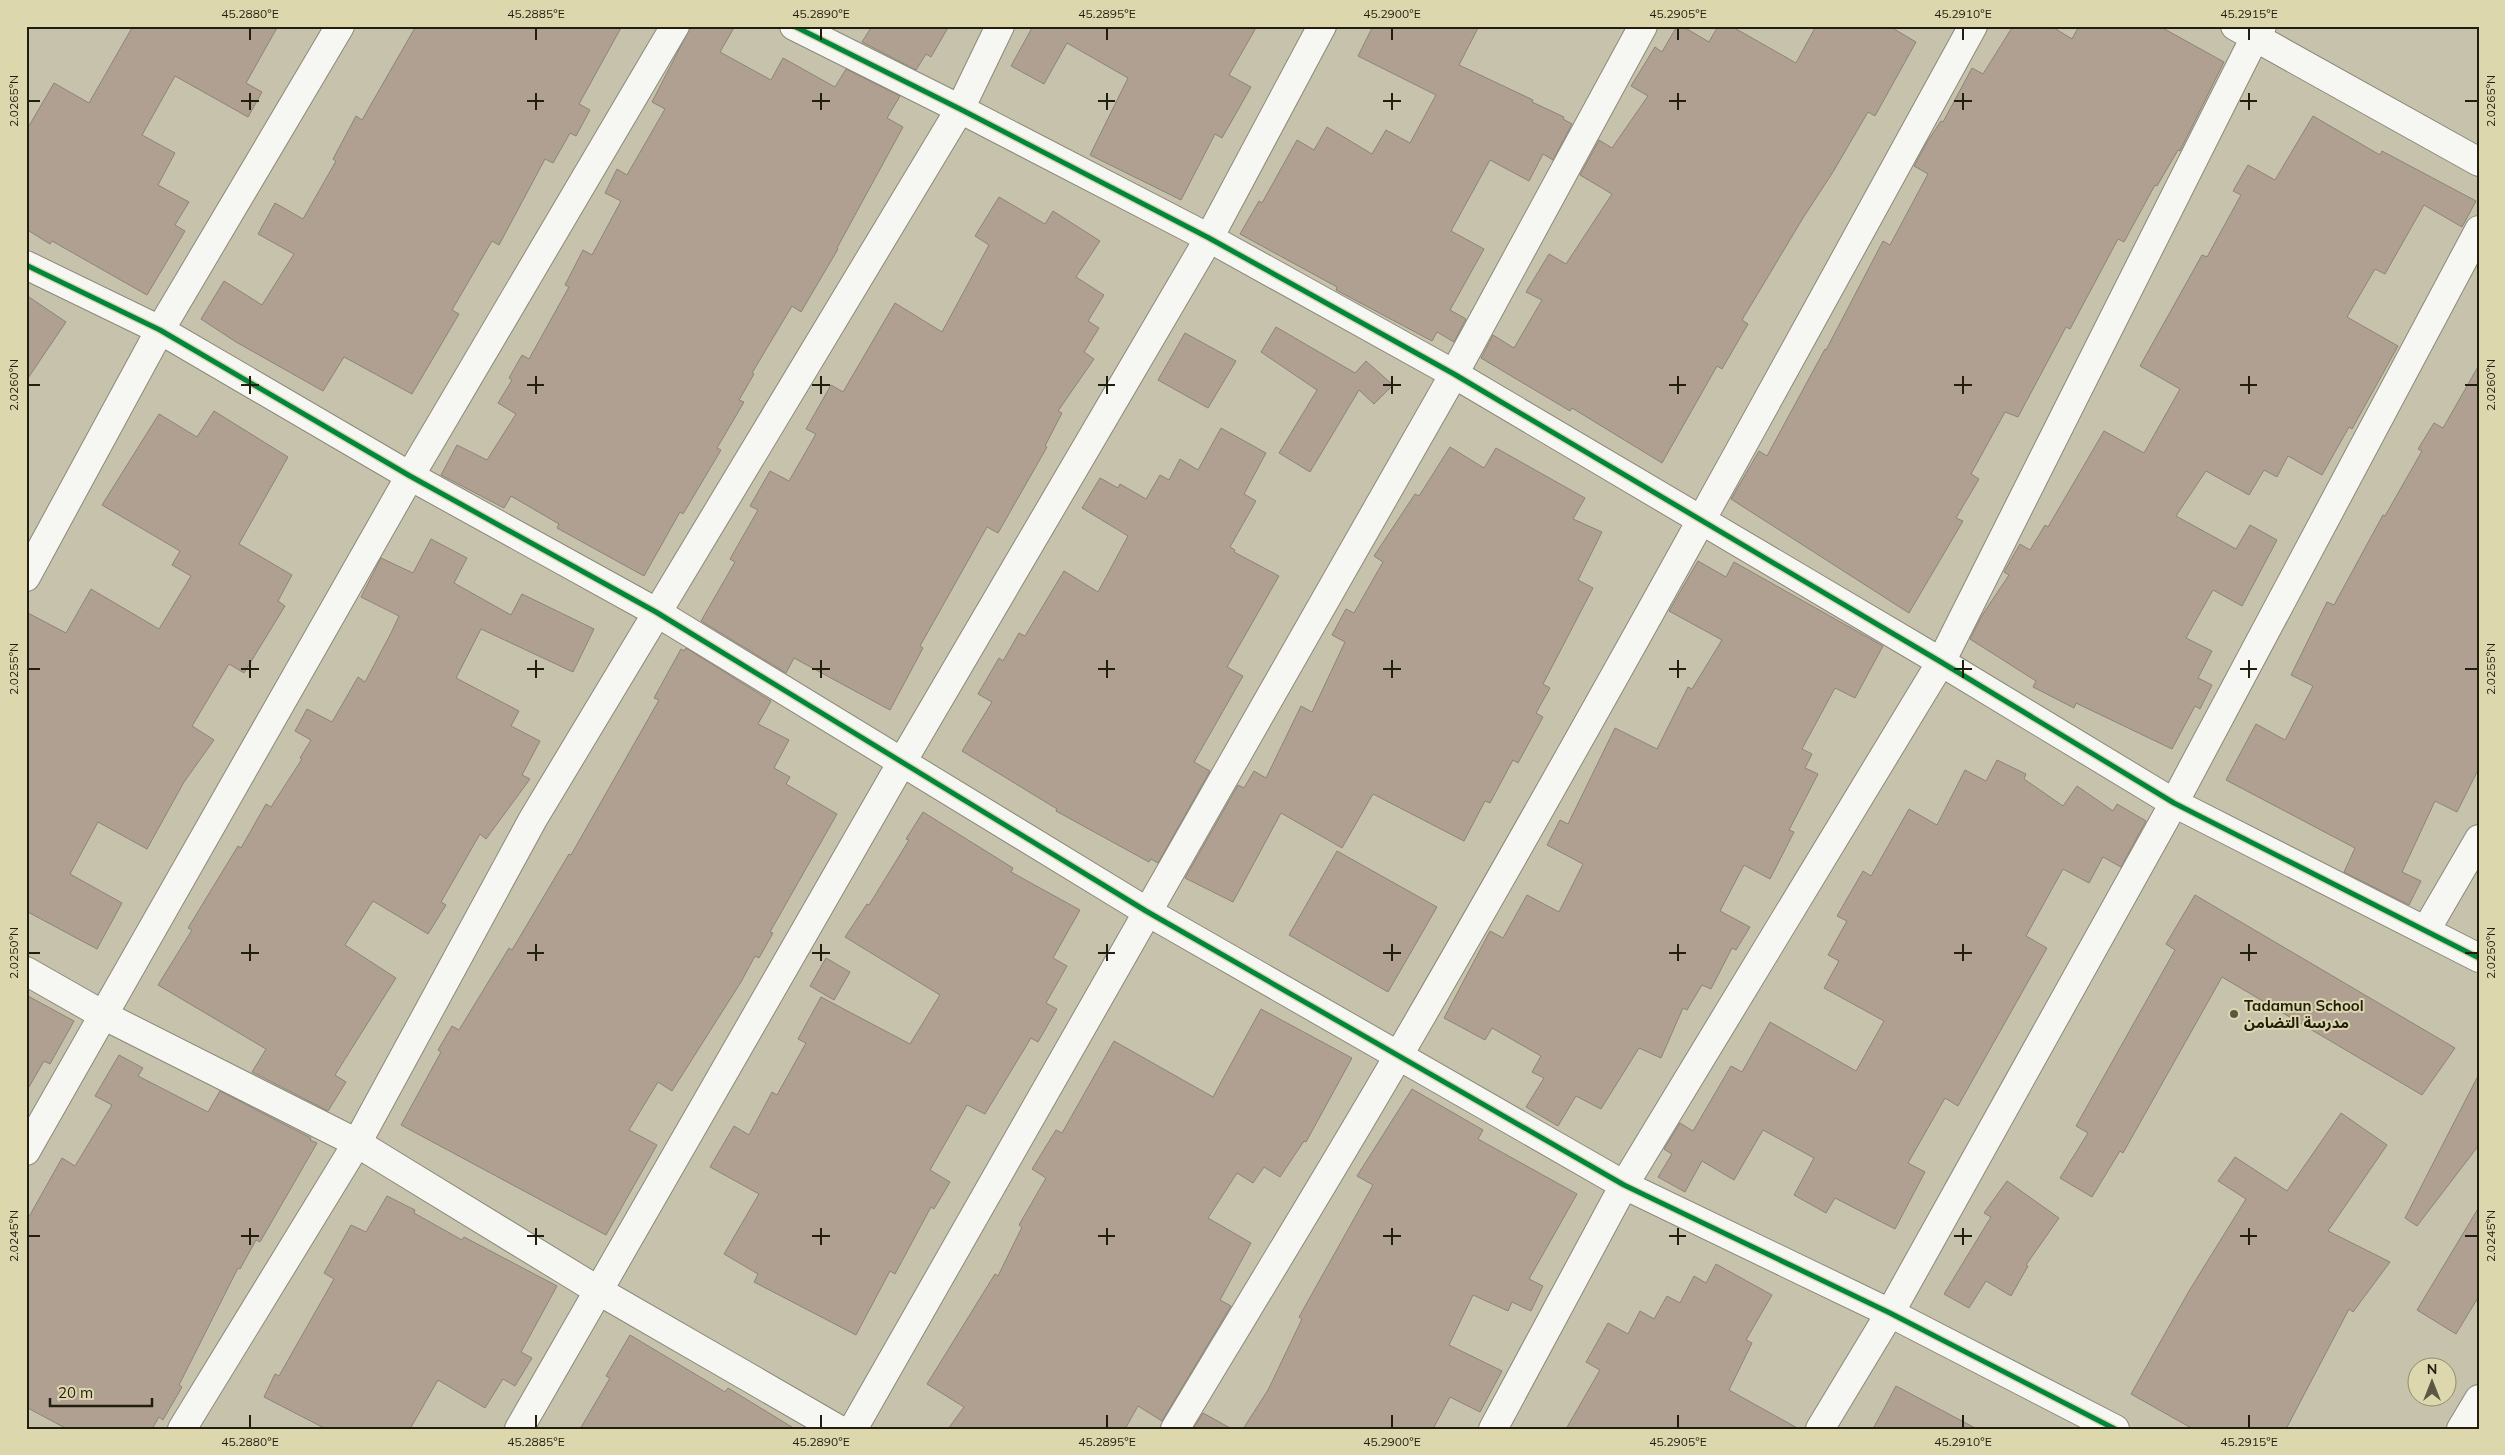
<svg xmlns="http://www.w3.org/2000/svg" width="2505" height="1455" font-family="Mulish,'Noto Sans Arabic',sans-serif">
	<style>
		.building { fill: #b0a092; stroke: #8d8478 }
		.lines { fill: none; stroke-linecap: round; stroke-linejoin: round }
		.minor-casing { stroke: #8c8978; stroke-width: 30 }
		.minor { stroke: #f6f6f3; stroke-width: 28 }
		.cycleway-casing { stroke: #ddd7ae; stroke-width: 8 }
		.cycleway { stroke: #00873e; stroke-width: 5 }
		.ticks { fill: none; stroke: #211e0f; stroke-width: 2 }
		.poi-dot { fill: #5b5746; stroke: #ddd7ae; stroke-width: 2 }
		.labels { text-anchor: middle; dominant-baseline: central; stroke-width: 4; stroke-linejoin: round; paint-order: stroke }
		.poi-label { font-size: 15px; font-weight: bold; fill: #211e0f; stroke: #ddd7ae; text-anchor: start }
		.neatline { fill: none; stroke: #211e0f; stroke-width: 2 }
		.ticks-label { font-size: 12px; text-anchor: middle; fill: #211e0f }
	</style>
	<rect width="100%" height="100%" fill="#c6c2ac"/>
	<!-- building -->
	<g class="building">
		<path d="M 133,26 L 278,26 L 246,83 L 262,92 L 248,117 L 175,76 L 142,135 L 175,153 L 158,185 L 189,202 L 175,225 L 185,231 L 147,295 L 52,241 L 50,244 L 26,229 L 26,131 L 54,83 L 89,103 Z"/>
		<path d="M 416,26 L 622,26 L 579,104 L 590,110 L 576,136 L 570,133 L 553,163 L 545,159 L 499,245 L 492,241 L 452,310 L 459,314 L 412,394 L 344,357 L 323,391 L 236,342 L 201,319 L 224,281 L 262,305 L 294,254 L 258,234 L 275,203 L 303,219 L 336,161 L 333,159 L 356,116 L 362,120 Z"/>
		<path d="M 691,26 L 735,26 L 720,52 L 771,80 L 783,58 L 835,87 L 846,69 L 900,96 L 887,118 L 903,127 L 837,248 L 838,249 L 801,312 L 792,306 L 752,373 L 754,374 L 739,400 L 744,402 L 717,448 L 721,450 L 683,514 L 680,512 L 644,576 L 557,528 L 559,524 L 511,496 L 504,508 L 441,475 L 457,445 L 487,460 L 516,414 L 498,403 L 512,380 L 509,378 L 522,355 L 529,359 L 569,287 L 565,285 L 583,250 L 592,255 L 621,201 L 605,193 L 617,169 L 627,175 L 665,109 L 652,102 Z"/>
		<path d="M 872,26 L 949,26 L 931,57 L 926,54 L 916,70 L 862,42 Z"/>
		<path d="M 1033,26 L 1257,26 L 1229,75 L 1251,87 L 1222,138 L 1215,134 L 1181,200 L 1090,155 L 1128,78 L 1067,43 L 1044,84 L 1011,66 Z"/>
		<path d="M 1373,26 L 1479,26 L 1459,65 L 1533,100 L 1532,102 L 1564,117 L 1563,119 L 1572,124 L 1553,160 L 1543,154 L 1529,181 L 1490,160 L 1451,231 L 1484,249 L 1450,310 L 1466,319 L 1454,342 L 1437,332 L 1432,341 L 1336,290 L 1337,287 L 1240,234 L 1259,201 L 1262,203 L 1297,140 L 1314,150 L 1327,127 L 1372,154 L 1386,130 L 1410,143 L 1436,95 L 1358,56 Z"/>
		<path d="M 1677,26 L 1682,26 L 1709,42 L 1718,26 L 1731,26 L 1796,63 L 1816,26 L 1889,26 L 1916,42 L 1875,116 L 1868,112 L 1833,172 L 1803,218 L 1742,320 L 1748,324 L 1722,369 L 1717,366 L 1662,463 L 1572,408 L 1570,411 L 1481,358 L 1493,335 L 1514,348 L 1542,300 L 1526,292 L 1549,254 L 1566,264 L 1612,194 L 1580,175 L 1599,140 L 1612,148 L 1648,96 L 1631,86 L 1655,47 L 1662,52 Z"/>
		<path d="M 2013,26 L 2051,26 L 2072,39 L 2079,26 L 2159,26 L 2224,62 L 2180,151 L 2178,150 L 2157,186 L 2155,185 L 2124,242 L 2118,239 L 2070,329 L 2066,327 L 2018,417 L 2005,412 L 1971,474 L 1979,479 L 1956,518 L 1963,521 L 1909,613 L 1731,499 L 1759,451 L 1767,456 L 1825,349 L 1826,350 L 1883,241 L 1890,245 L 1928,174 L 1914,166 L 1927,142 L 1941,121 L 1943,122 L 1972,68 L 1983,74 Z"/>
		<path d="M 2313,116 L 2380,155 L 2382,151 L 2476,201 L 2462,227 L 2424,205 L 2385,274 L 2375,269 L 2347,317 L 2398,346 L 2352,429 L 2349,427 L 2322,475 L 2288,456 L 2277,477 L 2264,470 L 2249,495 L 2206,471 L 2176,516 L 2236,549 L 2250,525 L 2277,540 L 2242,606 L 2213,590 L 2186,638 L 2212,651 L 2198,678 L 2212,685 L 2200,709 L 2195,706 L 2172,749 L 2076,703 L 2074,708 L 2033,687 L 2036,681 L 1970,639 L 1981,617 L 2009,575 L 2004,572 L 2020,544 L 2030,550 L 2045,525 L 2048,527 L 2104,431 L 2144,453 L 2180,389 L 2140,366 L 2202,255 L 2207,257 L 2241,195 L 2233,191 L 2248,165 L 2275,180 Z"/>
		<path d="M 999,197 L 1045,224 L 1053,211 L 1100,241 L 1076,277 L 1104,295 L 1088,321 L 1099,328 L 1084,352 L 1094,359 L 1058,411 L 1062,413 L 1045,446 L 1047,447 L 998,533 L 987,527 L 920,646 L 923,648 L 890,710 L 794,658 L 786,673 L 701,621 L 735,562 L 730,559 L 758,510 L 750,506 L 770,471 L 789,481 L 816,434 L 806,429 L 831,385 L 843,392 L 895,303 L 942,332 L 989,245 L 975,236 Z"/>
		<path d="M 26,295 L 66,322 L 26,381 Z"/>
		<path d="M 1276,327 L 1355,373 L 1366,361 L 1393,385 L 1374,404 L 1359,390 L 1310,472 L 1279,453 L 1317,390 L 1261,352 Z"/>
		<path d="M 1185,333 L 1236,361 L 1208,408 L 1158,380 Z"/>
		<path d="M 2479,365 L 2479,768 L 2457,812 L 2435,801 L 2402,872 L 2421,881 L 2409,905 L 2344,872 L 2355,848 L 2226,780 L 2256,724 L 2285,740 L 2313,686 L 2291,675 L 2327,602 L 2334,605 L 2383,515 L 2385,516 L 2422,451 L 2418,449 L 2434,423 L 2443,428 Z"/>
		<path d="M 214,411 L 288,457 L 239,544 L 292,575 L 278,601 L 285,606 L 244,673 L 229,664 L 192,726 L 214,740 L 184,782 L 147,849 L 98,822 L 70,874 L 122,903 L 97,949 L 26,911 L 26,612 L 66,633 L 91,589 L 159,629 L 191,576 L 172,565 L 180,551 L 102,505 L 159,414 L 197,437 Z"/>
		<path d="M 1221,428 L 1266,453 L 1244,494 L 1256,501 L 1230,547 L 1235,550 L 1234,552 L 1279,576 L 1227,667 L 1243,676 L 1194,762 L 1210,771 L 1158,863 L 1151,859 L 1149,862 L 1056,811 L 1057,809 L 962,751 L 992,702 L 978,694 L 999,658 L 1003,661 L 1019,633 L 1025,636 L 1064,571 L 1098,592 L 1128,536 L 1082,508 L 1100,478 L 1118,488 L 1120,484 L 1146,499 L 1160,475 L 1169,480 L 1180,459 L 1198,470 Z"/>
		<path d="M 1450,447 L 1484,468 L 1496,448 L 1585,498 L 1573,519 L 1602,532 L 1578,580 L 1593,588 L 1543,684 L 1550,688 L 1536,713 L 1543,717 L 1518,763 L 1513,760 L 1490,803 L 1485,801 L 1464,841 L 1373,794 L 1342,848 L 1281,813 L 1233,902 L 1185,878 L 1238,785 L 1244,788 L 1254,771 L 1266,778 L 1301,706 L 1312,712 L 1345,642 L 1332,635 L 1346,609 L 1354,613 L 1383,562 L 1374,556 L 1415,494 L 1419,496 Z"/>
		<path d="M 431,539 L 467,558 L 454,583 L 511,615 L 522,594 L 594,629 L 573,672 L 481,629 L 456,678 L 519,711 L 511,726 L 540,741 L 522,775 L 530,779 L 486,839 L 480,834 L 441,902 L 446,905 L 428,934 L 373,901 L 345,945 L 396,978 L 335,1075 L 346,1082 L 328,1111 L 252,1072 L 266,1049 L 158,985 L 192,930 L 188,928 L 238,846 L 241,848 L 266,804 L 271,807 L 302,759 L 300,758 L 311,740 L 295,731 L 307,709 L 332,722 L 358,677 L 365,682 L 391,633 L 399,616 L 361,597 L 381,558 L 413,573 Z"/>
		<path d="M 1698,561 L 1726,577 L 1734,562 L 1883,646 L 1855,698 L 1835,688 L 1802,749 L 1812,754 L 1805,768 L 1818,774 L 1789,830 L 1794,832 L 1770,879 L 1744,865 L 1720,911 L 1750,927 L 1736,950 L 1732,948 L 1711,989 L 1702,985 L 1687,1010 L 1683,1008 L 1661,1058 L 1639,1048 L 1601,1109 L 1576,1096 L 1558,1126 L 1526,1107 L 1544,1078 L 1532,1072 L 1541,1056 L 1492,1028 L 1485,1040 L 1444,1018 L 1490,931 L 1503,938 L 1527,895 L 1559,912 L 1583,864 L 1547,845 L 1560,820 L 1568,824 L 1615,728 L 1657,749 L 1688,687 L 1692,689 L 1722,640 L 1669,611 Z"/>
		<path d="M 686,648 L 771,701 L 758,724 L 789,740 L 774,768 L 790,777 L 786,784 L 837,814 L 770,932 L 773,933 L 759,958 L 755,956 L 741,982 L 672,1091 L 658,1082 L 629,1130 L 657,1145 L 606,1235 L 401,1125 L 441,1052 L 438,1050 L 452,1026 L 459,1030 L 509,948 L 512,950 L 569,854 L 571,855 L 659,700 L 654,698 L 681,649 L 684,651 Z"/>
		<path d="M 1997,760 L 2026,774 L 2024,779 L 2063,806 L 2077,786 L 2113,811 L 2117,804 L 2146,821 L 2121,867 L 2103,857 L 2089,883 L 2063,869 L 2026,936 L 2047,948 L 1958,1106 L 1945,1098 L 1908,1163 L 1925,1172 L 1895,1229 L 1835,1198 L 1826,1213 L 1794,1195 L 1814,1158 L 1763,1130 L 1734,1180 L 1702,1161 L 1685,1192 L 1658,1177 L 1672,1154 L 1664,1149 L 1680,1123 L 1693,1131 L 1731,1066 L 1742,1072 L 1770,1022 L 1856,1071 L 1884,1021 L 1824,988 L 1839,961 L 1828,955 L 1847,921 L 1837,916 L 1863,871 L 1871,876 L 1909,809 L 1937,825 L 1965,770 L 1986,781 Z"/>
		<path d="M 923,812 L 1013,868 L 1011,872 L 1080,910 L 1053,958 L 1067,966 L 1046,1003 L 1057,1009 L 1038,1042 L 1031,1038 L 985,1114 L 967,1105 L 930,1170 L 950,1182 L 934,1209 L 931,1207 L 895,1274 L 890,1271 L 856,1335 L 754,1282 L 758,1274 L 724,1254 L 759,1194 L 710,1167 L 734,1126 L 749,1135 L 772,1092 L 777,1095 L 806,1043 L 798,1039 L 821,997 L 910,1044 L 940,995 L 845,937 L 867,904 L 869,905 L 909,840 L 906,839 Z"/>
		<path d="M 1337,851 L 1437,907 L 1388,992 L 1289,935 Z"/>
		<path d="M 2195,895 L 2455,1048 L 2422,1095 L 2222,977 L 2123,1153 L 2120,1151 L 2092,1197 L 2060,1178 L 2088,1133 L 2076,1126 L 2175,950 L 2166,944 Z"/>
		<path d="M 826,958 L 850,972 L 834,1000 L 810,986 Z"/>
		<path d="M 26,995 L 74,1021 L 50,1064 L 44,1061 L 26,1092 Z"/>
		<path d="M 1261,1009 L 1352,1058 L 1306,1142 L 1304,1141 L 1280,1177 L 1264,1167 L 1253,1183 L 1237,1173 L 1208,1218 L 1251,1243 L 1220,1300 L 1231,1306 L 1162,1421 L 1138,1406 L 1125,1429 L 948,1429 L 964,1407 L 927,1384 L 995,1274 L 998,1276 L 1022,1227 L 1019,1225 L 1046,1178 L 1032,1169 L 1056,1130 L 1062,1133 L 1114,1041 L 1213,1097 Z"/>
		<path d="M 119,1055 L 143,1068 L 138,1076 L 208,1112 L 220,1091 L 311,1138 L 310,1140 L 317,1143 L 260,1242 L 256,1240 L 240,1269 L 238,1268 L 179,1385 L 182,1387 L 163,1420 L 159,1417 L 152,1429 L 67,1429 L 26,1407 L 26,1222 L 62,1158 L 75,1166 L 112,1105 L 95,1096 Z"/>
		<path d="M 2479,1074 L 2479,1145 L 2417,1226 L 2405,1218 Z"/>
		<path d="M 1412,1089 L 1483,1130 L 1478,1139 L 1577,1194 L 1529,1279 L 1543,1286 L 1531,1311 L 1512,1302 L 1508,1311 L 1473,1295 L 1449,1345 L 1502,1371 L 1480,1412 L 1450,1397 L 1433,1429 L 1243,1429 L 1268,1390 L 1302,1319 L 1299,1317 L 1373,1185 L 1357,1176 Z"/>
		<path d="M 2341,1113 L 2387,1145 L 2328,1231 L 2390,1262 L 2353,1312 L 2349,1309 L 2286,1429 L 2193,1429 L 2131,1394 L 2189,1291 L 2246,1199 L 2218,1181 L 2235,1157 L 2287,1191 Z"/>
		<path d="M 2007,1181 L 2059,1218 L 2026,1265 L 2028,1266 L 2011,1296 L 1986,1281 L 1969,1308 L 1944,1294 L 1991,1217 L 1984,1213 Z"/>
		<path d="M 387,1196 L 415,1210 L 414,1213 L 462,1240 L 464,1237 L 557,1286 L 521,1352 L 532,1358 L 515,1386 L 503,1379 L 485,1408 L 438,1380 L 410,1429 L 326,1429 L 264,1397 L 275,1374 L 279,1376 L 334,1279 L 324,1273 L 351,1225 L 366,1232 Z"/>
		<path d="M 2479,1207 L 2479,1296 L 2456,1334 L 2417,1310 Z"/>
		<path d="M 1716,1264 L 1772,1295 L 1746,1340 L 1752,1343 L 1729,1390 L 1799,1429 L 1566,1429 L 1600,1370 L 1586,1362 L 1608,1323 L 1628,1334 L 1640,1311 L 1654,1319 L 1667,1296 L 1680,1303 L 1694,1276 L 1706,1283 Z"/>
		<path d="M 630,1335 L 725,1392 L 728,1388 L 795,1429 L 580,1429 L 610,1378 L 606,1376 Z"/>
		<path d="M 1896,1386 L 1977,1429 L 1873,1429 Z"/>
		<path d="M 1203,1413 L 1232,1429 L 1193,1429 Z"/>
	</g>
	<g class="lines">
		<defs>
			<g id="minor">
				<path d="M 794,26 L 960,109 L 1209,238 L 1454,374 L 1941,662 L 2174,803 L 2479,958"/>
				<path d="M 2235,26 L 2479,162"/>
				<path d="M 26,265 L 160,330 L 410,476 L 656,612 L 1146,911 L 1624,1185 L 1890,1313 L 2115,1429"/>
				<path d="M 26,577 L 160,330 L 340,26"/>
				<path d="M 2426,930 L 2479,839"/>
				<path d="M 26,971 L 105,1016 L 357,1143 L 599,1291 L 838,1429"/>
				<path d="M 26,1151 L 410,476 L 675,26"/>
				<path d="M 182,1429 L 357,1143 L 533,819 L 960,109 L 1000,26"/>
				<path d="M 519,1429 L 902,762 L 1209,238 L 1322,26"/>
				<path d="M 853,1429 L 1454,374 L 1643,26"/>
				<path d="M 1175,1429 C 1250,1304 1327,1179 1400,1053 C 1597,714 1784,370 1973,26"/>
				<path d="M 1493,1429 L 1624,1185 L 1941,662 L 2255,37 L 2262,26"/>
				<path d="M 1820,1429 L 1890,1313 L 2174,803 L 2479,230"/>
				<path d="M 2461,1429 L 2479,1399"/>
			</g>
		</defs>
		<!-- minor casing -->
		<use href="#minor" class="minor-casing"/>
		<!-- minor -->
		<use href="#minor" class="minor"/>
		<defs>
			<g id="cycleway">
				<path d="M 794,26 L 960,109 L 1209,238 L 1454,374 L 1941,662 L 2174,803 L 2479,958"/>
				<path d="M 26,265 L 160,330 L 410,476 L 656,612 L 1146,911 L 1624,1185 L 1890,1313 L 2115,1429"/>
			</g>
		</defs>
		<!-- cycleway casing -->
		<use href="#cycleway" class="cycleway-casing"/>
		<!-- cycleway -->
		<use href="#cycleway" class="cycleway"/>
	</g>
	<!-- ticks -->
	<path class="ticks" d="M 250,28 L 250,40M 536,28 L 536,40M 821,28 L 821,40M 1107,28 L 1107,40M 1392,28 L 1392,40M 1678,28 L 1678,40M 1963,28 L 1963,40M 2249,28 L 2249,40M 250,93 L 250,110M 536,93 L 536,110M 821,93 L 821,110M 1107,93 L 1107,110M 1392,93 L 1392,110M 1678,93 L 1678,110M 1963,93 L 1963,110M 2249,93 L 2249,110M 28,101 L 40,101M 241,101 L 259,101M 527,101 L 544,101M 812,101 L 830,101M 1098,101 L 1115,101M 1383,101 L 1401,101M 1669,101 L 1686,101M 1954,101 L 1972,101M 2240,101 L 2257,101M 2465,101 L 2478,101M 250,376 L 250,394M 536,376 L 536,394M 821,376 L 821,394M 1107,376 L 1107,394M 1392,376 L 1392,394M 1678,376 L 1678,394M 1963,376 L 1963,394M 2249,376 L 2249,394M 28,385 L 40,385M 241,385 L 259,385M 527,385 L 544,385M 812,385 L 830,385M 1098,385 L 1115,385M 1383,385 L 1401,385M 1669,385 L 1686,385M 1954,385 L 1972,385M 2240,385 L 2257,385M 2465,385 L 2478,385M 250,660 L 250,678M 536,660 L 536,678M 821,660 L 821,678M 1107,660 L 1107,678M 1392,660 L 1392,678M 1678,660 L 1678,678M 1963,660 L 1963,678M 2249,660 L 2249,678M 28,669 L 40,669M 241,669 L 259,669M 527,669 L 544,669M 812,669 L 830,669M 1098,669 L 1115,669M 1383,669 L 1401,669M 1669,669 L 1686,669M 1954,669 L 1972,669M 2240,669 L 2257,669M 2465,669 L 2478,669M 250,944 L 250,961M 536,944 L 536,961M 821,944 L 821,961M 1107,944 L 1107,961M 1392,944 L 1392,961M 1678,944 L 1678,961M 1963,944 L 1963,961M 2249,944 L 2249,961M 28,953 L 40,953M 241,953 L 259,953M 527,953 L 544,953M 812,953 L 830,953M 1098,953 L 1115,953M 1383,953 L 1401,953M 1669,953 L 1686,953M 1954,953 L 1972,953M 2240,953 L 2257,953M 2465,953 L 2478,953M 250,1228 L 250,1245M 536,1228 L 536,1245M 821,1228 L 821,1245M 1107,1228 L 1107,1245M 1392,1228 L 1392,1245M 1678,1228 L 1678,1245M 1963,1228 L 1963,1245M 2249,1228 L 2249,1245M 28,1236 L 40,1236M 241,1236 L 259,1236M 527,1236 L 544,1236M 812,1236 L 830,1236M 1098,1236 L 1115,1236M 1383,1236 L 1401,1236M 1669,1236 L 1686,1236M 1954,1236 L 1972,1236M 2240,1236 L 2257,1236M 2465,1236 L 2478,1236M 250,1415 L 250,1428M 536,1415 L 536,1428M 821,1415 L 821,1428M 1107,1415 L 1107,1428M 1392,1415 L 1392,1428M 1678,1415 L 1678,1428M 1963,1415 L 1963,1428M 2249,1415 L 2249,1428"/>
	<!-- markers -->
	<circle class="poi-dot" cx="2234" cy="1014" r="5"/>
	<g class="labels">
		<!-- poi labels -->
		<g class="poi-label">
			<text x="2244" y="1005">Tadamun School<tspan x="2244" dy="17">مدرسة التضامن</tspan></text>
		</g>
	</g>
	<!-- border -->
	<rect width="2505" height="1455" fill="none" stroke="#ddd7ae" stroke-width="55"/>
	<!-- north arrow -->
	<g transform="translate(2432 1382)"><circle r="24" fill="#ddd7ae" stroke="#928d6e"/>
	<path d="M0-4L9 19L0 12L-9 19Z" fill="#5b5746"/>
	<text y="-8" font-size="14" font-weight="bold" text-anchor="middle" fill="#211e0f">N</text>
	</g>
	<!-- scale -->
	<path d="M50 1398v8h102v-8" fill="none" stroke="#211e0f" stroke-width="2.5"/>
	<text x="58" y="1398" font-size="15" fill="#211e0f" stroke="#ddd7ae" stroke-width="4" paint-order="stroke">20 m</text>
	<rect x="28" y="28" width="2450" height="1400" class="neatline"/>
	<g class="ticks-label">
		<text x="250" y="18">45.2880°E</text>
		<text x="536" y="18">45.2885°E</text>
		<text x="821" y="18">45.2890°E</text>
		<text x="1107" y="18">45.2895°E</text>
		<text x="1392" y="18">45.2900°E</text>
		<text x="1678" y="18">45.2905°E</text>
		<text x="1963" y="18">45.2910°E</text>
		<text x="2249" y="18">45.2915°E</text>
		<text transform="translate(14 101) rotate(-90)" y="4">2.0265°N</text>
		<text transform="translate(2491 101) rotate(-90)" y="4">2.0265°N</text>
		<text transform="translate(14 385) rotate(-90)" y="4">2.0260°N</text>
		<text transform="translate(2491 385) rotate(-90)" y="4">2.0260°N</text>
		<text transform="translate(14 669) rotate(-90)" y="4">2.0255°N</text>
		<text transform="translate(2491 669) rotate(-90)" y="4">2.0255°N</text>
		<text transform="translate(14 953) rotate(-90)" y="4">2.0250°N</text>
		<text transform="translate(2491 953) rotate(-90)" y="4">2.0250°N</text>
		<text transform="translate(14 1236) rotate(-90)" y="4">2.0245°N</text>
		<text transform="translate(2491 1236) rotate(-90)" y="4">2.0245°N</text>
		<text x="250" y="1446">45.2880°E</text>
		<text x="536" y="1446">45.2885°E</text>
		<text x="821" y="1446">45.2890°E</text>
		<text x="1107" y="1446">45.2895°E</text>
		<text x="1392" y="1446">45.2900°E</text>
		<text x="1678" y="1446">45.2905°E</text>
		<text x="1963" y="1446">45.2910°E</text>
		<text x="2249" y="1446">45.2915°E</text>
	</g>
</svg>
